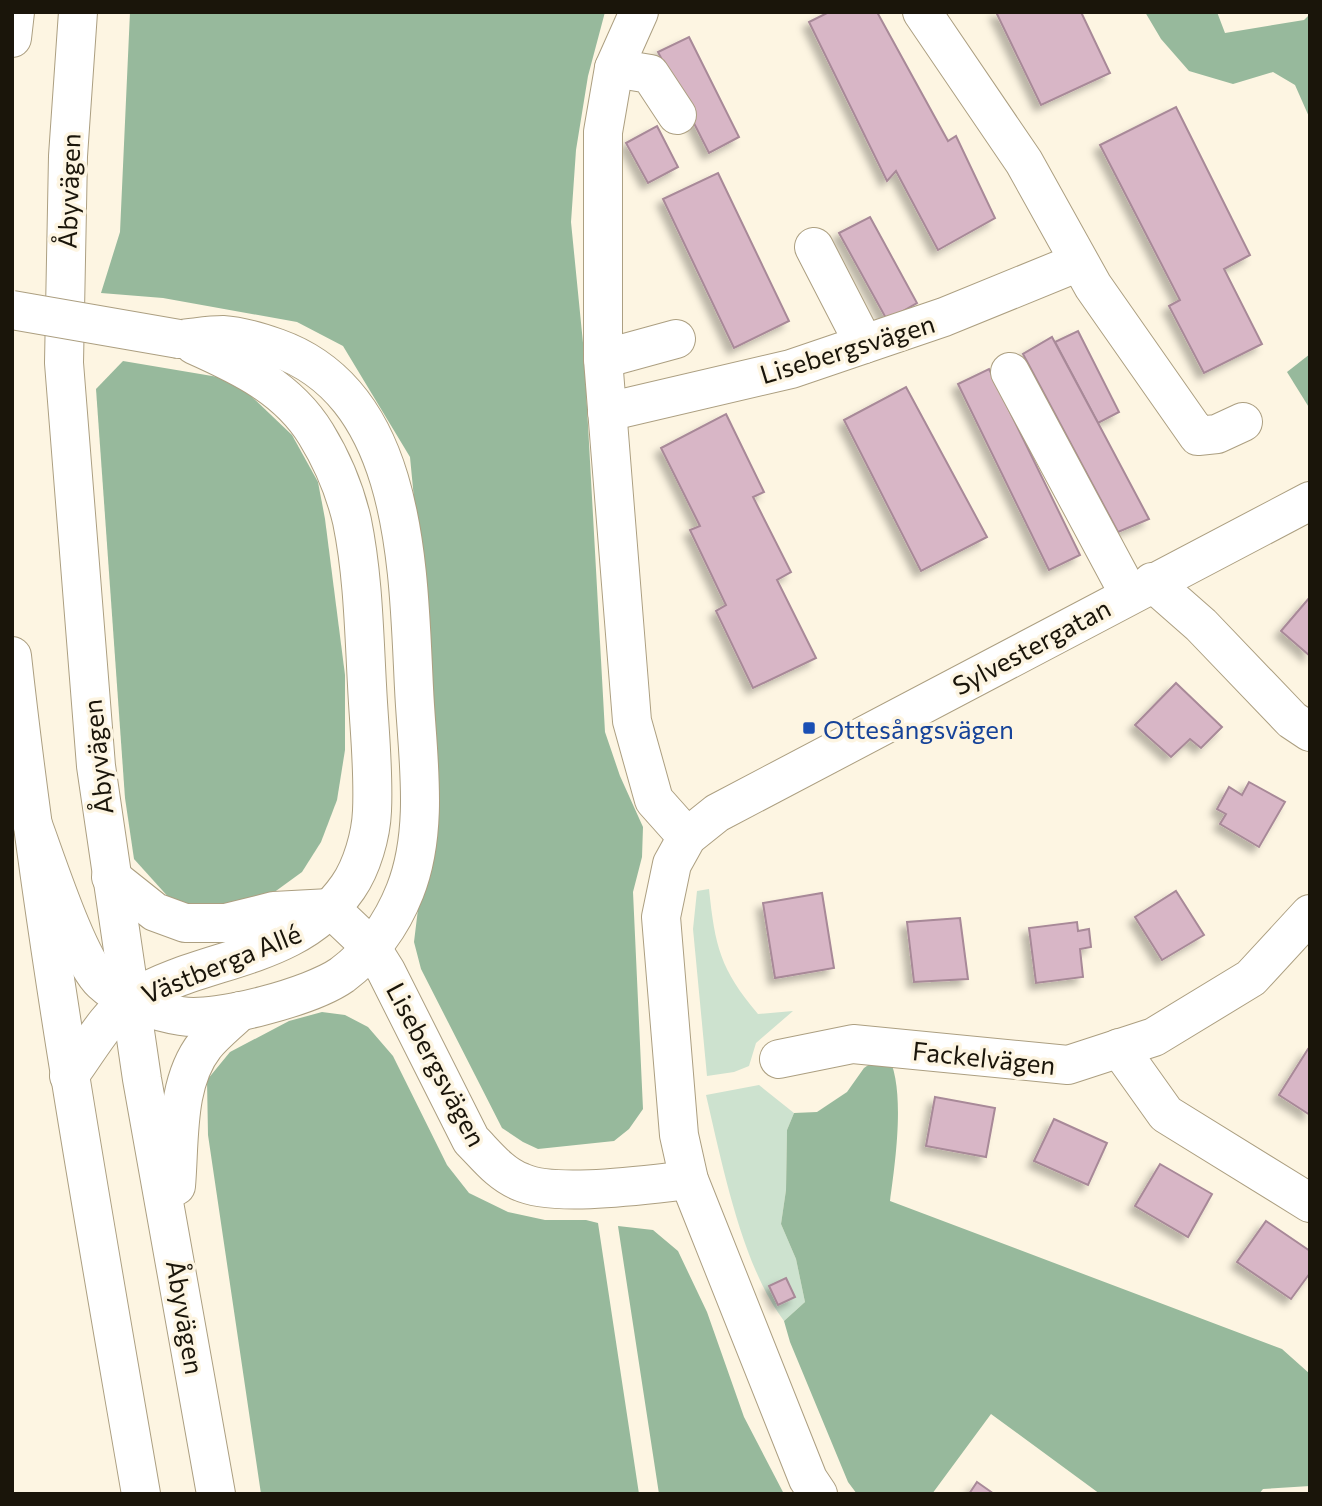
<svg xmlns="http://www.w3.org/2000/svg" width="1322" height="1506" font-family="Commissioner,sans-serif">
	<style>
		.green { fill: #cde2cf }
		.forest { fill: #97b99c }
		.building { fill: #d8b6c6; stroke: #a88998; stroke-width: 2; filter: url(#shadow) }
		.lines { fill: none; stroke-linecap: round; stroke-linejoin: round }
		.minor-casing { stroke: #ac9f81; stroke-width: 40 }
		.minor { stroke: #fff; stroke-width: 38 }
		.minor-bridge-casing { stroke: #ac9f81; stroke-width: 40; stroke-linecap: butt }
		.minor-bridge { stroke: #fff; stroke-width: 38 }
		.transit-dot { fill: #1a4fb4; stroke: #fdf5e2; stroke-width: 2.5 }
		.labels { text-anchor: middle; dominant-baseline: central; stroke-width: 7; stroke-linejoin: round; paint-order: stroke }
		.street-label { font-size: 26px; fill: #1a150a; stroke: #fdf5e2 }
		.transit-label { font-size: 26px; fill: #164399; stroke: #fdf5e2; text-anchor: start }
	</style>
	<defs>
		<filter id="shadow"><feDropShadow dx="-6" dy="6" stdDeviation="3.5" flood-color="#0004"/></filter>
	</defs>
	<rect width="100%" height="100%" fill="#fdf5e2"/>
	<!-- green -->
	<g class="green">
		<path d="M 709,889 C 715,946 720,969 758,1014 L 793,1011 L 756,1043 L 749,1066 L 734,1072 L 707,1076 L 693,929 L 697,891 Z"/>
		<path d="M 759,1085 L 794,1113 L 787,1130 L 786,1190 L 781,1224 L 796,1259 L 805,1302 L 784,1321 C 742,1266 722,1163 706,1095 Z"/>
	</g>
	<!-- forest -->
	<g class="forest">
		<path d="M 130,12 L 605,12 L 588,76 L 576,150 L 571,222 L 584,353 L 605,732 L 620,776 L 643,827 L 642,857 L 633,892 L 643,1109 L 629,1129 L 614,1141 L 538,1149 L 523,1142 L 502,1128 L 421,969 L 414,942 L 418,909 L 415,509 L 410,457 L 343,346 L 297,322 L 163,298 L 101,293 L 120,232 Z"/>
		<path d="M 1145,12 L 1217,12 L 1225,33 L 1304,20 L 1310,14 L 1310,119 L 1295,85 L 1273,72 L 1233,84 L 1189,71 L 1161,39 Z"/>
		<path d="M 1310,354 L 1310,409 L 1287,372 Z"/>
		<path d="M 123,361 L 218,377 L 249,394 L 292,435 L 318,482 L 325,519 L 345,675 L 345,750 L 337,800 L 321,842 L 302,872 L 269,896 L 202,908 L 171,900 L 134,859 L 125,798 L 96,389 Z"/>
		<path d="M 322,1012 L 345,1015 L 368,1027 L 393,1056 L 447,1165 L 469,1193 L 508,1212 L 545,1220 L 586,1220 L 598,1223 L 639,1494 L 261,1494 L 208,1135 L 207,1080 L 230,1052 L 289,1021 Z"/>
		<path d="M 886,1053 C 907,1083 895,1164 890,1201 L 1282,1349 L 1310,1374 L 1310,1486 L 1263,1489 L 1259,1494 L 1100,1494 L 991,1414 L 932,1494 L 857,1494 L 848,1482 L 790,1342 L 784,1321 L 805,1302 L 796,1259 L 781,1224 L 786,1190 L 787,1130 L 794,1113 L 817,1112 L 847,1092 L 864,1068 Z"/>
		<path d="M 618,1226 L 653,1230 L 678,1251 L 707,1312 L 744,1417 L 784,1494 L 659,1494 Z"/>
	</g>
	<!-- building -->
	<g class="building">
		<path d="M 829,12 L 877,12 L 948,141 L 956,136 L 995,218 L 938,250 L 896,171 L 887,181 L 809,22 Z"/>
		<path d="M 996,12 L 1081,12 L 1110,73 L 1041,105 Z"/>
		<path d="M 689,37 L 739,137 L 709,153 L 658,52 Z"/>
		<path d="M 1176,107 L 1250,255 L 1224,269 L 1262,344 L 1204,373 L 1169,306 L 1180,300 L 1100,145 Z"/>
		<path d="M 657,126 L 678,167 L 648,183 L 626,143 Z"/>
		<path d="M 718,173 L 789,321 L 734,348 L 663,199 Z"/>
		<path d="M 870,217 L 917,303 L 887,320 L 839,233 Z"/>
		<path d="M 1078,331 L 1119,412 L 1098,423 L 1055,342 Z"/>
		<path d="M 1052,337 L 1098,423 L 1149,519 L 1118,532 L 1023,354 Z"/>
		<path d="M 989,369 L 1080,555 L 1049,570 L 958,384 Z"/>
		<path d="M 906,387 L 987,537 L 921,571 L 844,420 Z"/>
		<path d="M 726,414 L 764,492 L 753,497 L 791,572 L 777,580 L 816,658 L 753,688 L 716,611 L 726,605 L 690,530 L 700,526 L 661,448 Z"/>
		<path d="M 1310,597 L 1310,656 L 1281,631 Z"/>
		<path d="M 1176,683 L 1222,727 L 1201,748 L 1190,739 L 1171,757 L 1135,725 Z"/>
		<path d="M 1249,782 L 1285,802 L 1259,847 L 1220,824 L 1226,814 L 1217,809 L 1229,787 L 1242,795 Z"/>
		<path d="M 1176,891 L 1204,935 L 1162,960 L 1135,917 Z"/>
		<path d="M 822,893 L 834,968 L 775,978 L 763,903 Z"/>
		<path d="M 960,918 L 968,979 L 914,982 L 907,922 Z"/>
		<path d="M 1077,922 L 1078,931 L 1089,929 L 1091,947 L 1080,949 L 1083,977 L 1036,983 L 1029,928 Z"/>
		<path d="M 1308,1049 L 1310,1050 L 1310,1115 L 1279,1095 Z"/>
		<path d="M 935,1097 L 995,1108 L 986,1157 L 926,1146 Z"/>
		<path d="M 1054,1119 L 1107,1143 L 1088,1185 L 1034,1161 Z"/>
		<path d="M 1160,1164 L 1212,1194 L 1188,1237 L 1135,1206 Z"/>
		<path d="M 1266,1221 L 1310,1251 L 1310,1273 L 1291,1299 L 1237,1262 Z"/>
		<path d="M 786,1278 L 795,1297 L 778,1305 L 769,1286 Z"/>
		<path d="M 977,1482 L 994,1494 L 969,1494 Z"/>
	</g>
	<g class="lines">
		<defs>
			<g id="minor">
				<path d="M 78,12 L 68,156 L 64,363 L 96,766 L 142,1079 L 216,1494"/>
				<path d="M 639,12 L 614,68 L 603,132 L 603,359 L 632,721 L 654,800 L 687,837"/>
				<path d="M 922,12 L 1024,162 L 1093,286 L 1198,436 L 1217,434 L 1243,422"/>
				<path d="M 12,38 L 15,12"/>
				<path d="M 614,68 L 650,74 L 677,115"/>
				<path d="M 814,247 L 864,344"/>
				<path d="M 603,359 L 676,339"/>
				<path d="M 1010,372 L 1129,594"/>
				<path d="M 607,412 L 791,369 L 944,317 L 1079,262"/>
				<path d="M 1152,582 L 1201,625 L 1292,720 L 1310,732"/>
				<path d="M 12,656 C 43,937 93,1215 141,1494"/>
				<path d="M 30,817 C 44,853 77,959 102,982 C 121,1000 155,1012 181,1016 C 217,1022 312,996 342,975 C 370,954 392,924 405,891 C 430,828 417,754 414,688 C 408,571 409,395 277,348 C 260,342 241,336 223,335 C 208,335 193,338 179,339"/>
				<path d="M 111,877 L 155,912 L 185,923 L 226,923 L 274,911 L 330,908"/>
				<path d="M 330,908 L 371,947 L 386,971 L 471,1140 C 486,1155 500,1174 521,1182 C 555,1198 650,1184 689,1180"/>
				<path d="M 1119,1048 L 1166,1114 L 1310,1203"/>
				<path d="M 779,1059 L 853,1044 L 1068,1065 L 1154,1037 L 1251,978 L 1310,914"/>
				<path d="M 69,1076 C 85,1055 109,1012 132,999 C 205,955 296,962 348,887 C 362,867 371,835 372,811 C 374,769 369,727 367,685 C 364,630 363,575 352,521 C 345,491 332,460 316,434 C 288,388 241,366 194,345"/>
				<path d="M 176,1186 C 180,1141 175,1083 205,1045 C 215,1033 229,1022 240,1011"/>
				<path d="M 818,1494 L 808,1479 L 689,1180 L 679,1135 L 661,917 L 672,864 L 687,837 L 717,813 L 1310,501"/>
			</g>
		</defs>
		<!-- minor casing -->
		<use href="#minor" class="minor-casing"/>
		<!-- minor -->
		<use href="#minor" class="minor"/>
		<defs>
			<path id="minor-bridge" d="M 12,310 L 179,339"/>
		</defs>
		<!-- minor-bridge casing -->
		<use href="#minor-bridge" class="minor-bridge-casing"/>
		<!-- minor-bridge -->
		<use href="#minor-bridge" class="minor-bridge"/>
	</g>
	<!-- markers -->
	<rect class="transit-dot" x="802" y="721" width="14" height="14" rx="3.5"/>
	<g class="labels">
		<!-- street labels -->
		<g class="street-label">
			<text transform="translate(68 191) rotate(-88)">Åbyvägen</text>
			<text transform="translate(847 348) rotate(-17)">Lisebergsvägen</text>
			<text transform="translate(1031 646) rotate(-28)">Sylvestergatan</text>
			<text transform="translate(97 757) rotate(-96)">Åbyvägen</text>
			<text transform="translate(221 963) rotate(-22)">Västberga Allé</text>
			<text transform="translate(984 1057) rotate(6)">Fackelvägen</text>
			<text transform="translate(437 1064) rotate(62)">Lisebergsvägen</text>
			<text transform="translate(186 1317) rotate(80)">Åbyvägen</text>
		</g>
		<!-- transit labels -->
		<g class="transit-label">
			<text x="823" y="728">Ottesångsvägen</text>
		</g>
	</g>
	<!-- border -->
	<rect width="1322" height="1506" fill="none" stroke="#1a150a" stroke-width="28"/>
</svg>
